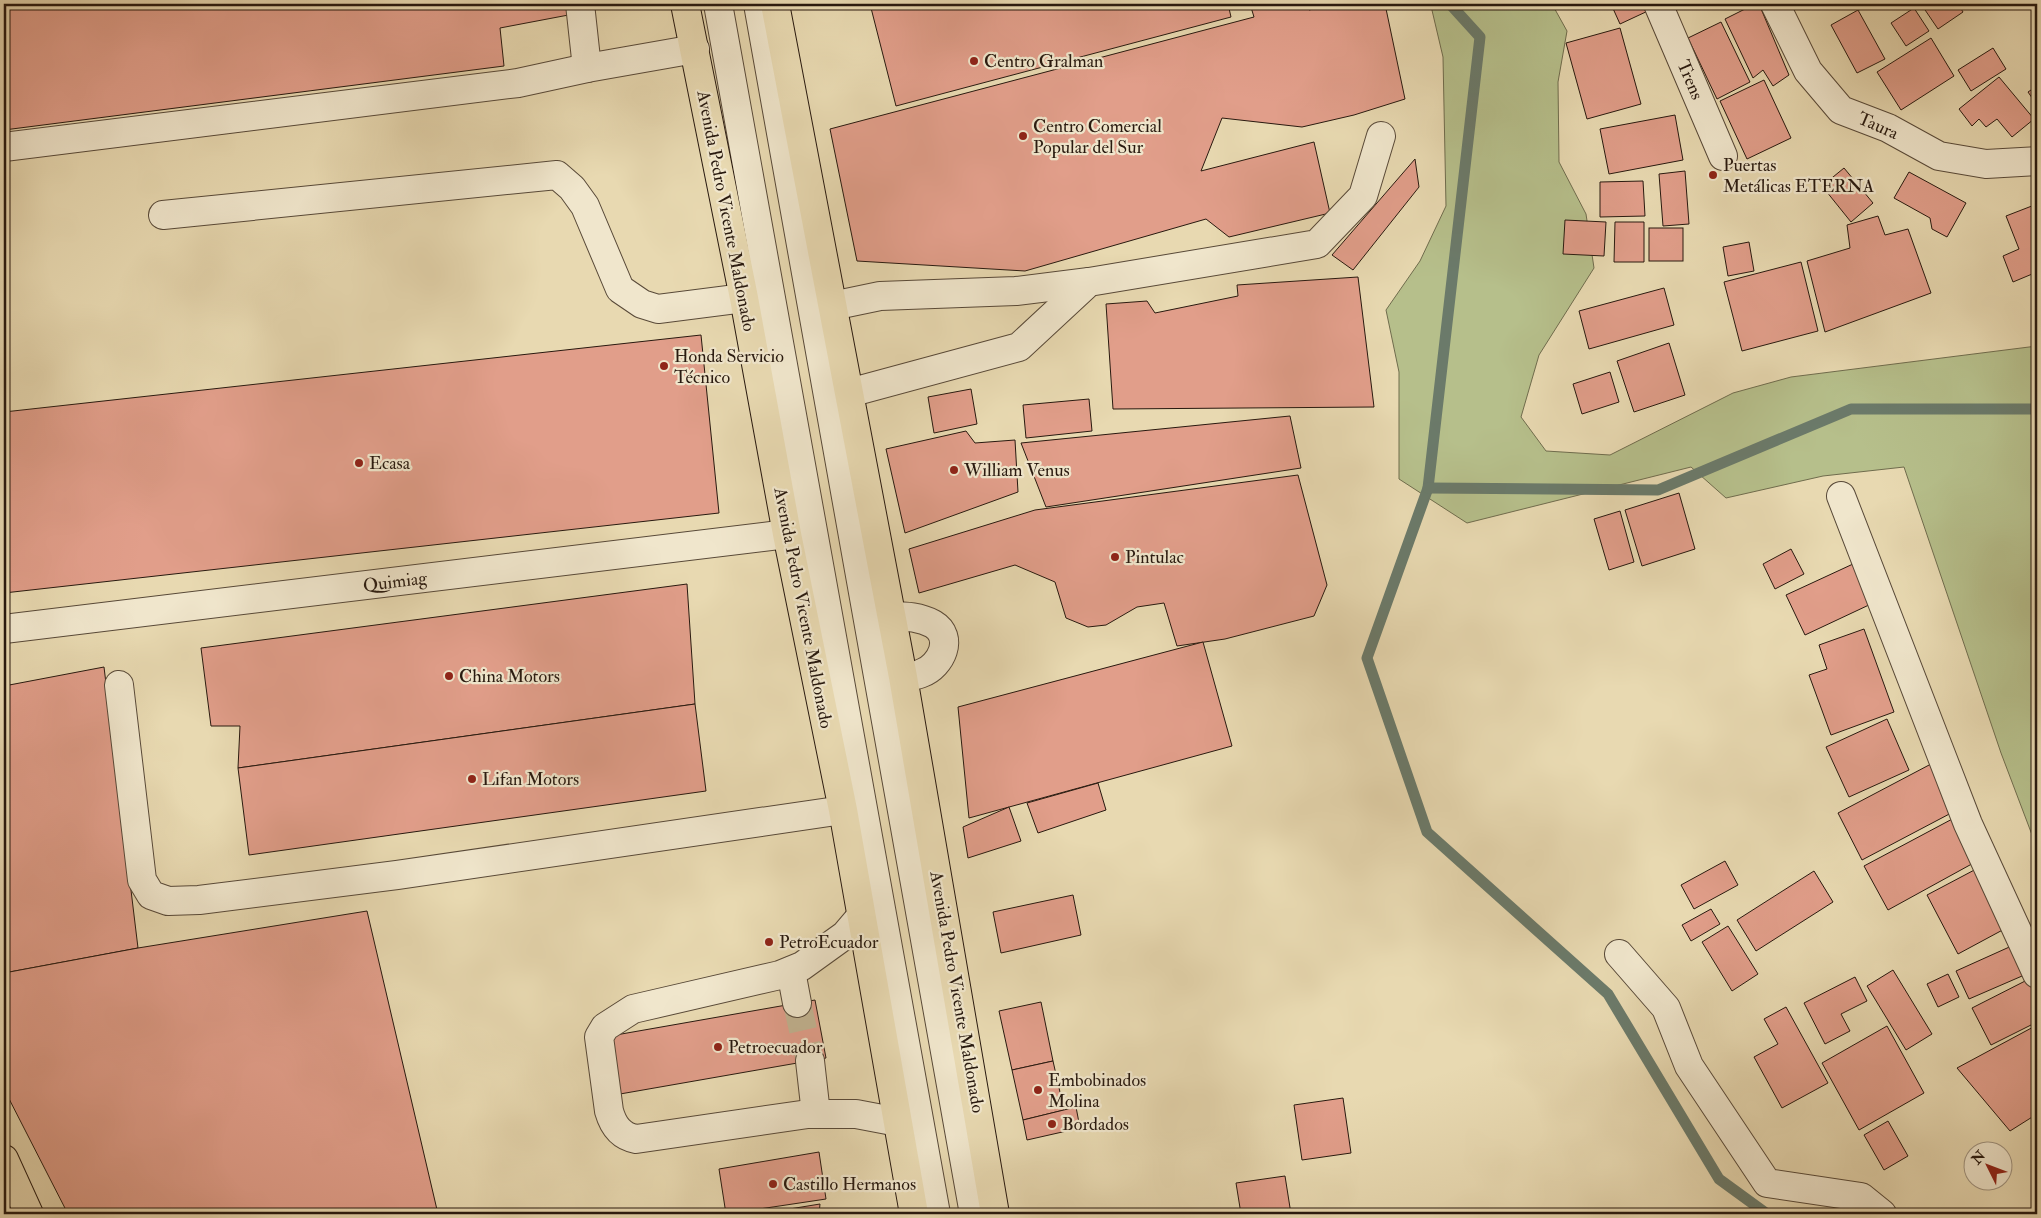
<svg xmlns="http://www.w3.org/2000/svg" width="2041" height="1218" font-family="'IM FELL Double Pica',serif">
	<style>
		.green { fill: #b6bf8b; stroke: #6f6c4d }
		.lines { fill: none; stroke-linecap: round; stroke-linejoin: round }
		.stream { stroke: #6b7a6a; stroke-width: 11 }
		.building { fill: #e19e8a; stroke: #28190f }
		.minor-tunnel { stroke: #c2b391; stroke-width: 28; stroke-dasharray: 28 14; stroke-linecap: butt }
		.minor-casing { stroke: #584938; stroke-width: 30 }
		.major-casing { stroke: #28190f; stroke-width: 30 }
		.minor { stroke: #f0e6cc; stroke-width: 28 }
		.major { stroke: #e8d9b1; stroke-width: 28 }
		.poi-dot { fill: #8f2418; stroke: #f0e6cc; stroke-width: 2 }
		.labels { text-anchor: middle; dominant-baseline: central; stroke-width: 4.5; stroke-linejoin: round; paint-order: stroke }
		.poi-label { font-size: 18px; fill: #28190f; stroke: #f0e6cc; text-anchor: start }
		.street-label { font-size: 18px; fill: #28190f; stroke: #f0e6cc }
	</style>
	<rect width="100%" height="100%" fill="#e8d9b1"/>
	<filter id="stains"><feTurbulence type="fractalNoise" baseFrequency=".004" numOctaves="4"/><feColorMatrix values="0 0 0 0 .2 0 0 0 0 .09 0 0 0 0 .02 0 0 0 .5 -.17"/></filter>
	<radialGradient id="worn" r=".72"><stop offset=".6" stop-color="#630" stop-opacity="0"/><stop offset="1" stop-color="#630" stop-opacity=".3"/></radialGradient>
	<!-- green -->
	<path class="green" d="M 1429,4 L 1552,4 L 1567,31 L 1558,82 L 1559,162 L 1586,214 L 1594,268 L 1539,355 L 1521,417 L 1546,451 L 1610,455 L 1733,393 L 1791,377 L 2037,346 L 2037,848 L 2001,753 L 1904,467 L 1823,476 L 1726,498 L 1691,467 L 1467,523 L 1399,479 L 1399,372 L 1386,310 L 1420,261 L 1446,206 L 1443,57 L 1431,6 Z"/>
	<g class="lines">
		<!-- stream -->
		<g class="stream">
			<path d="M 1450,4 L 1480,37 L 1428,488 L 1367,658 L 1427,832 L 1608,994 L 1719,1179 L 1767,1214"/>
			<path d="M 1428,488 L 1658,490 L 1851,409 L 2037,409"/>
		</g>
	</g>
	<!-- building -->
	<g class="building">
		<path d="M 4,4 L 577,4 L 579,13 L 500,28 L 504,66 L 4,130 Z"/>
		<path d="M 870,4 L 1228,4 L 1231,17 L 896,106 Z"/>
		<path d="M 1250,4 L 1308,4 L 1309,10 L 1334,4 L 1385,4 L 1405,99 L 1354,115 L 1302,127 L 1222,118 L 1201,171 L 1314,142 L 1330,213 L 1229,237 L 1206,219 L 1025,271 L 857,261 L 830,129 L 1254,17 Z"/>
		<path d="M 1611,4 L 1647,4 L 1650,10 L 1620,24 Z"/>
		<path d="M 1755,4 L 1759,4 L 1789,75 L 1773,86 L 1763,70 L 1753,78 L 1725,19 Z"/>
		<path d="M 1856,4 L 1872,4 L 1859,10 Z"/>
		<path d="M 1921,4 L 1958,4 L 1963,12 L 1938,29 Z"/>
		<path d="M 1914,8 L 1929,31 L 1906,46 L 1891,23 Z"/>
		<path d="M 1858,10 L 1885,59 L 1857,73 L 1831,25 Z"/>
		<path d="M 1721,22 L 1750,82 L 1717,99 L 1688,38 Z"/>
		<path d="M 1620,28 L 1641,104 L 1587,119 L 1566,43 Z"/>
		<path d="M 1931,38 L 1954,76 L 1901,110 L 1877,72 Z"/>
		<path d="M 1993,48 L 2006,69 L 1971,91 L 1958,70 Z"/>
		<path d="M 1999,77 L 2034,119 L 2012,137 L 1997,119 L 1986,127 L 1979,119 L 1972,126 L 1959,109 Z"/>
		<path d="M 1764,80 L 1791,138 L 1747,159 L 1720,101 Z"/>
		<path d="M 2037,86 L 2037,105 L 2028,92 Z"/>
		<path d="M 1675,115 L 1683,160 L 1609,174 L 1600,129 Z"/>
		<path d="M 1415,159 L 1419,187 L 1353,270 L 1332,255 Z"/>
		<path d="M 1844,168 L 1873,203 L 1851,222 L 1822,186 Z"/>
		<path d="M 1685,171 L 1689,224 L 1663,226 L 1659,174 Z"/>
		<path d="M 1909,172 L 1966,203 L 1947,237 L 1932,229 L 1930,218 L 1894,198 Z"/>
		<path d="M 1643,181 L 1645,216 L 1600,217 L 1600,182 Z"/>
		<path d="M 2037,204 L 2037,272 L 2013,282 L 2003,256 L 2019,249 L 2006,216 Z"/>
		<path d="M 1878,216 L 1885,235 L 1908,229 L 1931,293 L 1825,332 L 1807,261 L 1850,248 L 1847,225 Z"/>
		<path d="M 1565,220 L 1606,222 L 1604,256 L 1563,254 Z"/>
		<path d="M 1615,222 L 1644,222 L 1644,262 L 1614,262 Z"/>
		<rect x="1649" y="228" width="34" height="33"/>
		<path d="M 1749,242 L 1754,271 L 1728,276 L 1723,247 Z"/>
		<path d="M 1801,262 L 1818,331 L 1742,351 L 1724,282 Z"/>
		<path d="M 1358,277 L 1374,407 L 1113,409 L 1106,304 L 1147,301 L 1155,313 L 1238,296 L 1237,285 Z"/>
		<path d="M 1664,288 L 1674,325 L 1589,349 L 1579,311 Z"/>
		<path d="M 701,335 L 719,513 L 4,593 L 4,412 Z"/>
		<path d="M 1669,343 L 1685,395 L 1634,412 L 1617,361 Z"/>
		<path d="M 1610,372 L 1619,402 L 1582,414 L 1573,384 Z"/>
		<path d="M 971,389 L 977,424 L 934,433 L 928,397 Z"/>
		<path d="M 1089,399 L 1092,431 L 1026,438 L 1023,405 Z"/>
		<path d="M 1290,416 L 1301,468 L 1046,507 L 1021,443 Z"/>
		<path d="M 966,431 L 975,443 L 1015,440 L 1018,492 L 905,533 L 886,449 Z"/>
		<path d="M 1298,475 L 1327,585 L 1314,616 L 1225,639 L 1177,646 L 1164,603 L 1137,607 L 1106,625 L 1088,627 L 1066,618 L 1055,582 L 1015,565 L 919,593 L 909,549 L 1035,510 Z"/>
		<path d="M 1679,493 L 1695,549 L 1642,566 L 1625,510 Z"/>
		<path d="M 1620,511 L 1634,562 L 1609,570 L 1594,519 Z"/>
		<path d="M 1791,549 L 1804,574 L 1775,589 L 1763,564 Z"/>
		<path d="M 1853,564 L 1871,604 L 1805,635 L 1786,595 Z"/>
		<path d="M 687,584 L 695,704 L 238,768 L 240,726 L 211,726 L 201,648 Z"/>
		<path d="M 1864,629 L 1894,712 L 1831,735 L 1809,675 L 1827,669 L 1819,645 Z"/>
		<path d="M 1203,642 L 1232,746 L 969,818 L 958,707 Z"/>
		<path d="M 104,667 L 138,948 L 4,973 L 4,686 Z"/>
		<path d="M 695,704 L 706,791 L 249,855 L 238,768 Z"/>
		<path d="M 1887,719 L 1909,770 L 1849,797 L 1826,747 Z"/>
		<path d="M 1931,764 L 1955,811 L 1862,860 L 1838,813 Z"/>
		<path d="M 1098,783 L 1106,810 L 1038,833 L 1027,803 Z"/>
		<path d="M 1009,807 L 1021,841 L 968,858 L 963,827 Z"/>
		<path d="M 1956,817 L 1979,860 L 1888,910 L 1864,866 Z"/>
		<path d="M 1725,861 L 1738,885 L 1694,909 L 1681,885 Z"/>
		<path d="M 1980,867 L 2010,926 L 1958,954 L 1927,895 Z"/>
		<path d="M 1814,871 L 1833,902 L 1756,951 L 1737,920 Z"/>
		<path d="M 1073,895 L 1081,935 L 1001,953 L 993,912 Z"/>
		<path d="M 1711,909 L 1720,924 L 1691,941 L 1682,925 Z"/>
		<path d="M 367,911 L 438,1214 L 68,1214 L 4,1089 L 4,973 L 138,948 Z"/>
		<path d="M 1728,926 L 1758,974 L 1732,991 L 1702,942 Z"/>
		<path d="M 2016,944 L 2029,973 L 1969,999 L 1956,971 Z"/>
		<path d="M 1893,970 L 1932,1034 L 1906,1050 L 1867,986 Z"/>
		<path d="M 1948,974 L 1959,997 L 1938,1007 L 1927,984 Z"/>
		<path d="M 1855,977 L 1867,1001 L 1841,1014 L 1850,1031 L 1825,1044 L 1804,1003 Z"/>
		<path d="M 2033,977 L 2037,985 L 2037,1022 L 1991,1045 L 1972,1008 Z"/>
		<path d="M 815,1000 L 826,1058 L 620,1094 L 610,1036 Z"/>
		<path d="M 1041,1002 L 1053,1061 L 1012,1070 L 999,1011 Z"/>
		<path d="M 1786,1007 L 1828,1083 L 1782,1108 L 1754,1057 L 1778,1044 L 1764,1019 Z"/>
		<path d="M 2037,1025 L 2037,1114 L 2010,1131 L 1957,1068 Z"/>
		<path d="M 1887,1026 L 1924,1093 L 1859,1130 L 1822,1063 Z"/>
		<path d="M 1053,1061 L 1064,1110 L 1023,1120 L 1012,1070 Z"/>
		<path d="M 1343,1098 L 1351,1153 L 1302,1160 L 1294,1105 Z"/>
		<path d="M 1076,1107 L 1080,1128 L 1027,1140 L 1023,1120 Z"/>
		<path d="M 1888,1121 L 1908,1156 L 1884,1170 L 1864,1135 Z"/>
		<path d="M 819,1152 L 826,1199 L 726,1214 L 719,1169 Z"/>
		<path d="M 1285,1176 L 1291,1214 L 1241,1214 L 1236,1183 Z"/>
		<path d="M 820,1204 L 819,1214 L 759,1214 Z"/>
	</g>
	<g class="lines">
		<!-- minor-tunnel -->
		<path class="minor-tunnel" d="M 797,1003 L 810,1061"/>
		<defs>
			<g id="minor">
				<path d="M 580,4 L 587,68"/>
				<path d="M 718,4 L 936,1214"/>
				<path d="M 758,4 L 974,1214"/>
				<path d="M 1658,4 L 1723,156"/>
				<path d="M 1775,4 L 1808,71 L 1841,110 L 1888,128 L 1939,156 L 1986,164 L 2037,161"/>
				<path d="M 4,147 L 518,83 L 587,68 L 695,49"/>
				<path d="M 163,215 L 557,175 L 572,188 L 585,206 L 620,289 L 642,304 L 658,309 L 744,298"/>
				<path d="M 832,306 L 880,296 L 1016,291 L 1089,282"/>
				<path d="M 849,393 L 1019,347 L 1089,282 L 1317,244 L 1363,196 L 1381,136"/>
				<path d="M 1841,496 L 1968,824 L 2037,974"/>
				<path d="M 891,616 C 906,616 920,617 933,624 C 955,637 941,666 922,673 C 917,676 909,676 903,677"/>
				<path d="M 4,629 L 787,534"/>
				<path d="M 119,685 L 142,880 L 151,895 L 168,901 L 199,900 L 397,875 L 843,810"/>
				<path d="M 862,915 L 845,935 L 802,966 L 780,975 L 633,1009 L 605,1027 L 599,1037 L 609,1111 C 613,1125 620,1136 636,1139 L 808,1114 L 856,1114 L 898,1122"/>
				<path d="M 1619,954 L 1666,1008 L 1689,1066 L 1767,1183 L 1861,1197 L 1882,1214"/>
				<path d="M 791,971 L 797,1003"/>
				<path d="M 810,1061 L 816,1114"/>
			</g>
			<g id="major">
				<path d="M 685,4 L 744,298 L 787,534 L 843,810 L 914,1214"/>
				<path d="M 775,4 L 903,677 L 995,1214"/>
				<path d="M 4,1159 L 29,1214"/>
			</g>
		</defs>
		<!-- minor casing -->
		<use href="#minor" class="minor-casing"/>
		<!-- major casing -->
		<use href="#major" class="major-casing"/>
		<!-- minor -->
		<use href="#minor" class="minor"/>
		<!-- major -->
		<use href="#major" class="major"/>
	</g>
	<!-- markers -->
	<g class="poi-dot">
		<circle cx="974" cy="61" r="5"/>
		<circle cx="1023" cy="136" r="5"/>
		<circle cx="1713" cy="175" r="5"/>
		<circle cx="664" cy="366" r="5"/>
		<circle cx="359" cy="463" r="5"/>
		<circle cx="954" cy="470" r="5"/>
		<circle cx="1115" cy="557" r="5"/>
		<circle cx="449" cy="676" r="5"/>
		<circle cx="472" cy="779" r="5"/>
		<circle cx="769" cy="942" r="5"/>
		<circle cx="718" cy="1047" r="5"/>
		<circle cx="1038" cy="1090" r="5"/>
		<circle cx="1052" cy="1124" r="5"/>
		<circle cx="773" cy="1184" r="5"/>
	</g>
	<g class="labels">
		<!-- poi labels -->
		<g class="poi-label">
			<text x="984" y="61">Centro Gralman</text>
			<text x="1033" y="126">Centro Comercial<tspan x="1033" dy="21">Popular del Sur</tspan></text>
			<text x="1723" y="165">Puertas<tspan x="1723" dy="21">Metálicas ETERNA</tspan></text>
			<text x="674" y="356">Honda Servicio<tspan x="674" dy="21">Técnico</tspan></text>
			<text x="369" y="463">Ecasa</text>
			<text x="964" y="470">William Venus</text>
			<text x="1125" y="557">Pintulac</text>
			<text x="459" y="676">China Motors</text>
			<text x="482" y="779">Lifan Motors</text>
			<text x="779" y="942">PetroEcuador</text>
			<text x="728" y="1047">Petroecuador</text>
			<text x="1048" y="1080">Embobinados<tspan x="1048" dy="21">Molina</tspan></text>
			<text x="1062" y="1124">Bordados</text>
			<text x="783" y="1184">Castillo Hermanos</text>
		</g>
		<!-- street labels -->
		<g class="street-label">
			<text transform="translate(1690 80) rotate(67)">Trens</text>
			<text transform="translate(1878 126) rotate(24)">Taura</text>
			<text transform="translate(726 211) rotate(79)">Avenida Pedro Vicente Maldonado</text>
			<text transform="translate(395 582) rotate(-7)">Quimiag</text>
			<text transform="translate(803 608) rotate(79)">Avenida Pedro Vicente Maldonado</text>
			<text transform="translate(957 992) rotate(80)">Avenida Pedro Vicente Maldonado</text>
		</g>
	</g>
	<!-- margin -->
	<rect width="2041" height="1218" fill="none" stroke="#e8d9b1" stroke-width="20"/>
	<rect x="5" y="5" width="2031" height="1208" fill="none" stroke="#28190f" stroke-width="2.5"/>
	<rect x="10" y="10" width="2021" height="1198" fill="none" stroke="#28190f"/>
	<!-- north arrow -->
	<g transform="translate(1988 1166) rotate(312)"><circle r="24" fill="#f0e6cc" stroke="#a09480"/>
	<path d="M0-4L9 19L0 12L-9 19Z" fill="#8f2418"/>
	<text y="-8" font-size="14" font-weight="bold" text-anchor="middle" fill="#28190f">N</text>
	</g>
	<rect width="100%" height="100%" filter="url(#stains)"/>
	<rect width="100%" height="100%" fill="url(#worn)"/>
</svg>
